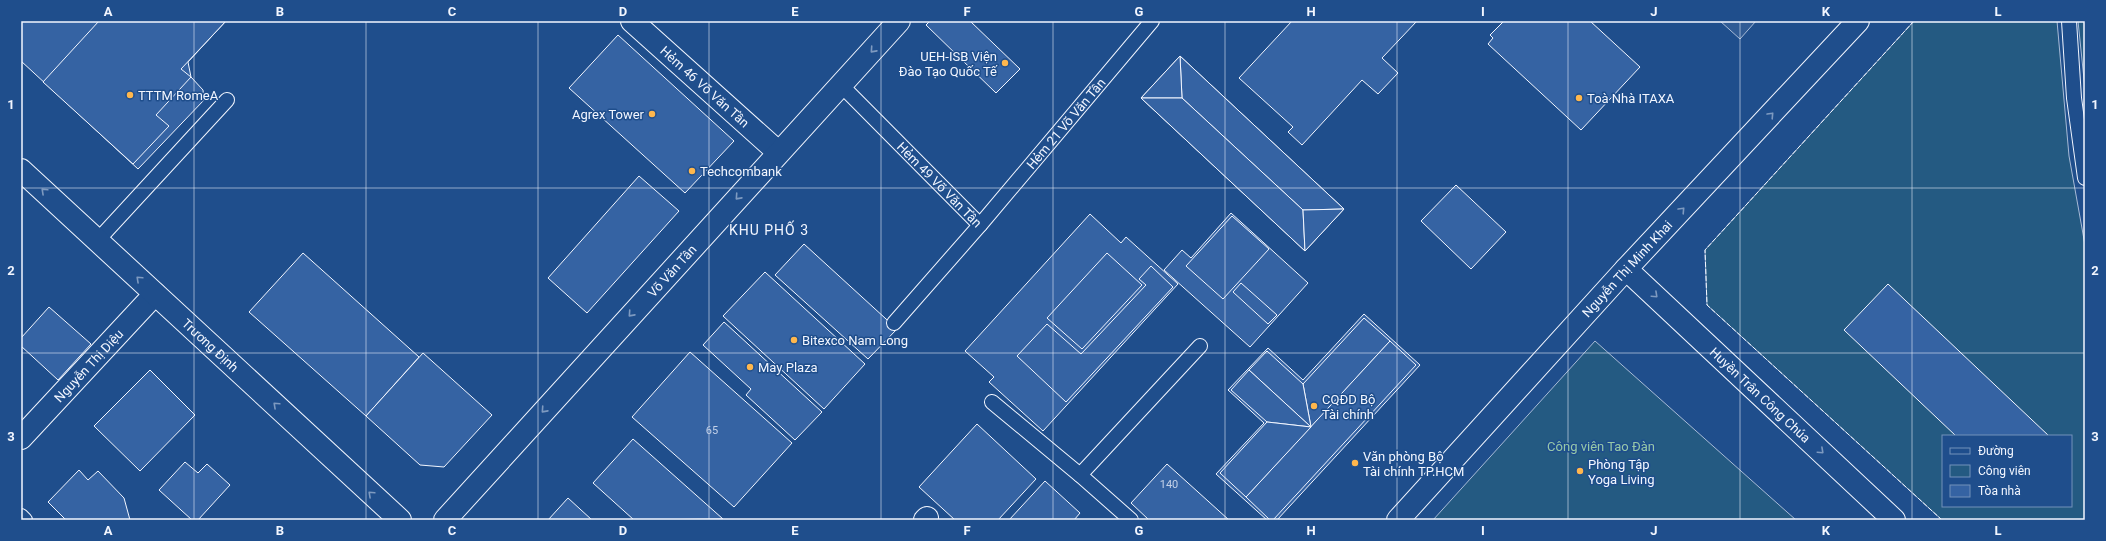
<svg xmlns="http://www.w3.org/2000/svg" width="2106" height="541" font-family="Roboto,sans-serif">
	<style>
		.green { fill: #245a82; stroke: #a8bbd7; fill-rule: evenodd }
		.parking { fill: #305b95; stroke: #a8bbd7 }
		.building { fill: #3563a3; stroke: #f2f6ff }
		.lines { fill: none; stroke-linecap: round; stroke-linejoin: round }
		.lane-casing { stroke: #f2f6ff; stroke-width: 16 }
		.street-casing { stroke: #f2f6ff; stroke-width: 24 }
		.secondary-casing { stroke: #f2f6ff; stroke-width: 24 }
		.primary-casing { stroke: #f2f6ff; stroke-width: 24 }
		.lane { stroke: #1f4e8c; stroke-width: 14 }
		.street { stroke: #1f4e8c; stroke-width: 22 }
		.secondary { stroke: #1f4e8c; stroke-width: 22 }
		.primary { stroke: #1f4e8c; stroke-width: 22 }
		.fence { stroke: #f2f6ff; stroke-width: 1; stroke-dasharray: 5 2; stroke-linecap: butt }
		.oneway { stroke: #7e9ac0 }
		.grid { fill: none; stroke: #f2f6ff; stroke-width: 1; stroke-opacity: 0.55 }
		.poi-dot { fill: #ffb74d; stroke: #1f4e8c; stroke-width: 1.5 }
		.labels { text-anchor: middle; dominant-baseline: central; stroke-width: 3; stroke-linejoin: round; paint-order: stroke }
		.number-label { font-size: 11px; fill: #c3d1e8 }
		.poi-label { font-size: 13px; fill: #f2f6ff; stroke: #1f4e8c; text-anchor: start }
		.street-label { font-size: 13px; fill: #f2f6ff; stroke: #1f4e8c }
		.park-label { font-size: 13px; fill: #97c8a6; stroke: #1f4e8c }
		.neighbourhood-label { font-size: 14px; letter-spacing: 1px; fill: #f2f6ff; stroke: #1f4e8c }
		.neatline { fill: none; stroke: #f2f6ff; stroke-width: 1.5 }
		.grid-label { font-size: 13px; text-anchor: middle; font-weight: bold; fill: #f2f6ff }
	</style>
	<rect width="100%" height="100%" fill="#1f4e8c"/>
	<!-- green -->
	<g class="green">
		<path d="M 1914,21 L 2057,21 L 2069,156 L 2085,245 L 2085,520 L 1942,520 L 1707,305 L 1705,250 ZM 1943,436 L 2071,436 L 2071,506 L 1943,506 Z"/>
		<path d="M 2078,21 L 2085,21 L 2085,89 Z"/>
		<path d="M 1595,341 L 1796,520 L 1433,520 Z"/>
	</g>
	<!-- parking -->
	<path class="parking" d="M 1720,21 L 1756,21 L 1740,39 Z"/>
	<!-- building -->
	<g class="building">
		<path d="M 21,21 L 226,21 L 188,62 L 191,77 L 203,90 L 204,100 L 138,169 L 21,61 Z"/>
		<path d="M 99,21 L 226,21 L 181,69 L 191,77 L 156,115 L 169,126 L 133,164 L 43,82 Z"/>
		<path d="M 930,21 L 970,21 L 1020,69 L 996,93 L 926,25 Z"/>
		<path d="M 1292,21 L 1417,21 L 1382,58 L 1398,73 L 1378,94 L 1362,80 L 1302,145 L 1288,132 L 1293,127 L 1239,78 Z"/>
		<path d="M 1504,21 L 1590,21 L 1640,67 L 1581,130 L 1488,44 L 1493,38 L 1490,35 Z"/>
		<path d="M 618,35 L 734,141 L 685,193 L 569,88 Z"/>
		<path d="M 1180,56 L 1344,209 L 1305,251 L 1141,98 Z"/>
		<path d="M 1180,56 L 1344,209 L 1303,210 L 1182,98 Z"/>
		<path d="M 1180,56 L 1182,98 L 1141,98 Z"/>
		<path d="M 1141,98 L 1182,98 L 1303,210 L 1305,251 Z"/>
		<path d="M 639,176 L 679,211 L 587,313 L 548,278 Z"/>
		<path d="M 1456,185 L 1506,232 L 1471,269 L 1421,221 Z"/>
		<path d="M 1344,209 L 1305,251 L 1303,210 Z"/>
		<path d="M 1231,213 L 1308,283 L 1250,347 L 1164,270 L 1182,250 L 1191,258 Z"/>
		<path d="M 1090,214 L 1121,243 L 1126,237 L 1178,284 L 1043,431 L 989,382 L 994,377 L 965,351 Z"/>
		<path d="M 1232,216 L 1269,249 L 1223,299 L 1186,266 Z"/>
		<path d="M 804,244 L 897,329 L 868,359 L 775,275 Z"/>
		<path d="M 303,253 L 419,357 L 366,416 L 249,312 Z"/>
		<path d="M 1107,253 L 1142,285 L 1082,349 L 1047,318 Z"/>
		<path d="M 1151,266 L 1173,287 L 1066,402 L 1017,356 L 1047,324 L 1081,354 L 1146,285 L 1139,279 Z"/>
		<path d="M 765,272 L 865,364 L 824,409 L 723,316 Z"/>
		<path d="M 1241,283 L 1277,315 L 1268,324 L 1233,292 Z"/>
		<path d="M 1888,284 L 2049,436 L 1956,436 L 1844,330 Z"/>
		<path d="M 49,307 L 91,344 L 58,380 L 21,346 L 21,338 Z"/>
		<path d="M 1364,314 L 1420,365 L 1277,520 L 1267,520 L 1216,474 L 1264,423 L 1228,390 L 1268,348 L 1303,380 Z"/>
		<path d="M 1364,318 L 1390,341 L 1311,427 L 1303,384 Z"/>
		<path d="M 724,322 L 822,412 L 795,440 L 746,395 L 751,389 L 703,345 Z"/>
		<path d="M 1390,341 L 1416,365 L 1273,520 L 1270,520 L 1246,497 Z"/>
		<path d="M 1267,351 L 1303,384 L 1311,427 L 1249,370 Z"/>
		<path d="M 690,352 L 792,443 L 734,507 L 632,417 Z"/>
		<path d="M 423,353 L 492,415 L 444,467 L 420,465 L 366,416 Z"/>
		<path d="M 150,370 L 195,415 L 140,471 L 94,426 Z"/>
		<path d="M 1249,370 L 1311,427 L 1267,422 L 1231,390 Z"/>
		<path d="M 1267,422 L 1311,427 L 1246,497 L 1220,473 Z"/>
		<path d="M 977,424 L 1036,479 L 998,520 L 955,520 L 919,487 Z"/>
		<path d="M 633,439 L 723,519 L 634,520 L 593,483 Z"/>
		<path d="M 185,462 L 198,473 L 207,464 L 230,485 L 198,520 L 192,520 L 159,490 Z"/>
		<path d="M 1167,464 L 1229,520 L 1149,520 L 1131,503 Z"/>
		<path d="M 79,470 L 88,480 L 98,471 L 124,498 L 130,520 L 66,520 L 48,502 Z"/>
		<path d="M 1045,481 L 1080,513 L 1074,520 L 1009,520 Z"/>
		<path d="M 568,498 L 592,520 L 548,520 Z"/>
	</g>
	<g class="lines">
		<defs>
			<g id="lane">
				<path d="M 2069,21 L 2074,98 L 2085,178"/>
				<path id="s1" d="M 841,85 L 980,225 L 894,323"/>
				<path id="s2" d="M 980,225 L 1152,21"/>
				<path d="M 97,241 L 227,100"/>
				<path d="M 992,402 L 1080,475 L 1200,346"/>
				<path d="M 1080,475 L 1131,520"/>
				<path d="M 21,516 L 25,520"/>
			</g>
			<g id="street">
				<path id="s3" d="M 632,21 L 778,152"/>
				<path id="s4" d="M 1626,269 L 1894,520"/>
				<path id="s5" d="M 21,438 L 155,294"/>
				<path d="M 925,520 L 927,518"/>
			</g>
			<g id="secondary">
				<path id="s6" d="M 21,170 L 400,520"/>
				<path id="s7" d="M 445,520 L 899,21"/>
			</g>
			<g id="primary">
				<path id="s8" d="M 1398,520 L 1626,269 L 1858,21"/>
			</g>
		</defs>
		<!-- lane casing -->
		<use href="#lane" class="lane-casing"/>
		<!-- street casing -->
		<use href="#street" class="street-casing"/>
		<!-- secondary casing -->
		<use href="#secondary" class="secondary-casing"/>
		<!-- primary casing -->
		<use href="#primary" class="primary-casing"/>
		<!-- lane -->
		<use href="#lane" class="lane"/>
		<!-- street -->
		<use href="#street" class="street"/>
		<!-- secondary -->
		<use href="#secondary" class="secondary"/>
		<!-- primary -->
		<use href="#primary" class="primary"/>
		<!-- fence -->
		<path class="fence" d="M 1914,21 L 1705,250 L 1707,305 L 1942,520"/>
	</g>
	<!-- one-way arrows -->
	<defs><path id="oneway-chevron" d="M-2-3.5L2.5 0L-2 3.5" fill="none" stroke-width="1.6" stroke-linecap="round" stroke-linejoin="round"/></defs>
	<g class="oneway">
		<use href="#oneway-chevron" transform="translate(873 50) rotate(132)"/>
		<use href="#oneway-chevron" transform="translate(1771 115) rotate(-47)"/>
		<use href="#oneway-chevron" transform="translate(44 191) rotate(-137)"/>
		<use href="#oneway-chevron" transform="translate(738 197) rotate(132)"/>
		<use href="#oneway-chevron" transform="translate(1682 210) rotate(-47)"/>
		<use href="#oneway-chevron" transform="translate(139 279) rotate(-137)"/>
		<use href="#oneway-chevron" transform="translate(1655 295) rotate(43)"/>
		<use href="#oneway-chevron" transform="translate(631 314) rotate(132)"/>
		<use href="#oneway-chevron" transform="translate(276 405) rotate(-137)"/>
		<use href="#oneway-chevron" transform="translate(544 410) rotate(132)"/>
		<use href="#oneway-chevron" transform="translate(1821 451) rotate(43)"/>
		<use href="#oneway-chevron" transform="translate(371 494) rotate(-137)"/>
	</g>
	<!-- grid -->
	<path class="grid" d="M 194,21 L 194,520M 366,21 L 366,520M 538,21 L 538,520M 709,21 L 709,520M 881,21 L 881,520M 1053,21 L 1053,520M 1225,21 L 1225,520M 1397,21 L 1397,520M 1568,21 L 1568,520M 1740,21 L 1740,520M 1912,21 L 1912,520M 21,188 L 2085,188M 21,353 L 2085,353"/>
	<!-- markers -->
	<g class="poi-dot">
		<circle cx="1005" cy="63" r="4"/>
		<circle cx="130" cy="95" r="4"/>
		<circle cx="1579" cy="98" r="4"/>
		<circle cx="652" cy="114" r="4"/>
		<circle cx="692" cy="171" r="4"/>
		<circle cx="794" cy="340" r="4"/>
		<circle cx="750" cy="367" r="4"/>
		<circle cx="1314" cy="406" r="4"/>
		<circle cx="1355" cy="463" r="4"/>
		<circle cx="1580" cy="471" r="4"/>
	</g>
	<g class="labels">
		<!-- number labels -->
		<g class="number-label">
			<text x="712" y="430">65</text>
			<text x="1169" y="484">140</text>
		</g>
		<!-- poi labels -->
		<g class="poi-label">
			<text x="997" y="56" text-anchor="end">UEH-ISB Viện<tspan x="997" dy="15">Đào Tạo Quốc Tế</tspan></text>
			<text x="138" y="95">TTTM RomeA</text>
			<text x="1587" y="98">Toà Nhà ITAXA</text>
			<text x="644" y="114" text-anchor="end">Agrex Tower</text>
			<text x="700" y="171">Techcombank</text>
			<text x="802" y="340">Bitexco Nam Long</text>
			<text x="758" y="367">May Plaza</text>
			<text x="1322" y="399">CQĐD Bộ<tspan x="1322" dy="15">Tài chính</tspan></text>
			<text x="1363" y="456">Văn phòng Bộ<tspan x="1363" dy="15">Tài chính TP.HCM</tspan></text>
			<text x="1588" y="464">Phòng Tập<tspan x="1588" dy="15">Yoga Living</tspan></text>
		</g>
		<!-- street labels -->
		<g class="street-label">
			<text stroke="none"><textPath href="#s3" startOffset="98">Hẻm 46 Võ Văn Tần</textPath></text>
			<text stroke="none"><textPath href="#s2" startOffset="133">Hẻm 21 Võ Văn Tần</textPath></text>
			<text stroke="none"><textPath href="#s1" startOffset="140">Hẻm 49 Võ Văn Tần</textPath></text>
			<text stroke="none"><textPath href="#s8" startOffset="340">Nguyễn Thị Minh Khai</textPath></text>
			<text stroke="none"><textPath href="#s7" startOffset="337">Võ Văn Tần</textPath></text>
			<text stroke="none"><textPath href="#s6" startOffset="258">Trương Định</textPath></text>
			<text stroke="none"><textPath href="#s5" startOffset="99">Nguyễn Thị Diệu</textPath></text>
			<text stroke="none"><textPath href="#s4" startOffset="184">Huyền Trân Công Chúa</textPath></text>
		</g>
		<!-- park labels -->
		<g class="park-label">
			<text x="1601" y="446">Công viên Tao Đàn</text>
		</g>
		<!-- neighbourhood labels -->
		<g class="neighbourhood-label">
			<text x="769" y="230">KHU PHỐ 3</text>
		</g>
	</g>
	<!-- border -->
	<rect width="2106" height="541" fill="none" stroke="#1f4e8c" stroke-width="44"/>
	<!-- legend -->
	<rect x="1942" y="435" width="130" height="72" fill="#1f4e8c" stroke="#7391ba"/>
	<rect x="1950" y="448" width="20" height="6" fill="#1f4e8c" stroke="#7391ba"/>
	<text x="1978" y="455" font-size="12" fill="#f2f6ff">Đường</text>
	<rect x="1950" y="465" width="20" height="12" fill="#245a82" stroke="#7391ba"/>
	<text x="1978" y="475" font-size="12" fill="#f2f6ff">Công viên</text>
	<rect x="1950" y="485" width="20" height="12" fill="#3563a3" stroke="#7391ba"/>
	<text x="1978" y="495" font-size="12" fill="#f2f6ff">Tòa nhà</text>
	<rect x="22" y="22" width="2062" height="497" class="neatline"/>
	<g class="grid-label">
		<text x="108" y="16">A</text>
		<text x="280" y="16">B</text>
		<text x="452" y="16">C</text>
		<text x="623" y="16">D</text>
		<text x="795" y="16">E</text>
		<text x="967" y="16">F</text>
		<text x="1139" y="16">G</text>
		<text x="1311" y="16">H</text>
		<text x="1483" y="16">I</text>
		<text x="1654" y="16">J</text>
		<text x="1826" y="16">K</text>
		<text x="1998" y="16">L</text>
		<text x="11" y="109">1</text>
		<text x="2095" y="109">1</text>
		<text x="11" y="275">2</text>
		<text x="2095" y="275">2</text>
		<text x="11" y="441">3</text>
		<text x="2095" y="441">3</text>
		<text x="108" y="535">A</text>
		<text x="280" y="535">B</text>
		<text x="452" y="535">C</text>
		<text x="623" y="535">D</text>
		<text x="795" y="535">E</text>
		<text x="967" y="535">F</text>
		<text x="1139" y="535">G</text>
		<text x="1311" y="535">H</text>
		<text x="1483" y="535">I</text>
		<text x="1654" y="535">J</text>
		<text x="1826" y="535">K</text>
		<text x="1998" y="535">L</text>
	</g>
</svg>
